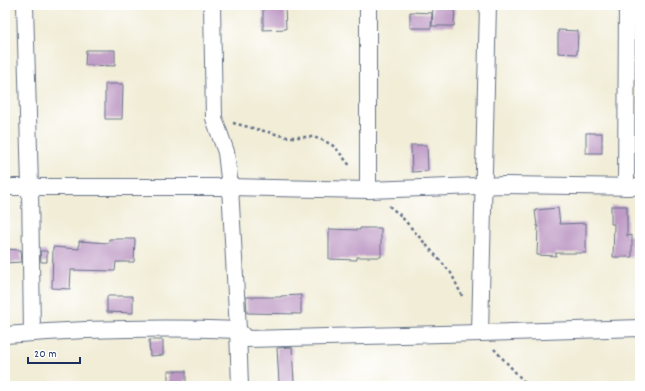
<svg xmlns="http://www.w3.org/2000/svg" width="645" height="391" font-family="Dekko,sans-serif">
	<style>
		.building { fill: #bd99c4 }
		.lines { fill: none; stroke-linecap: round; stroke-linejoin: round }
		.street-casing { stroke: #667288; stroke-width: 18 }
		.path { stroke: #667288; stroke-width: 2.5; stroke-dasharray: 3 3; stroke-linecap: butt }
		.street { stroke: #fff; stroke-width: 16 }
	</style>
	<rect width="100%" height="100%" fill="#fff"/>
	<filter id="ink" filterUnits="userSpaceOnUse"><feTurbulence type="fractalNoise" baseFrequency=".025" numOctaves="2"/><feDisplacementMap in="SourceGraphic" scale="8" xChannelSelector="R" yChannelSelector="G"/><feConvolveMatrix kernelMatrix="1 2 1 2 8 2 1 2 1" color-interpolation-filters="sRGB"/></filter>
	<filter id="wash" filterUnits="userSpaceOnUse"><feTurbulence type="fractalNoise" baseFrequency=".012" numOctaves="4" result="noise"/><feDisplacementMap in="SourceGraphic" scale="16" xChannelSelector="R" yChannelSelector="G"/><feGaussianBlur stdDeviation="0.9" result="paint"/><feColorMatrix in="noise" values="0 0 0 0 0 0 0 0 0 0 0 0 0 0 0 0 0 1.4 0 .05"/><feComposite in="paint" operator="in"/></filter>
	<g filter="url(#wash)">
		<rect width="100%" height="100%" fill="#f1edd7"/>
		<g id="blocks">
			<!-- building -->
			<g class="building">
				<path d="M 263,5 L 285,5 L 286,29 L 263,30 Z"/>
				<path d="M 433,5 L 455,5 L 454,26 L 432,26 Z"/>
				<path d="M 410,12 L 432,13 L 431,28 L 410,28 Z"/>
				<path d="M 558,30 L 578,31 L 577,54 L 558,53 Z"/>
				<path d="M 86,50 L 115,50 L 115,66 L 85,65 Z"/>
				<path d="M 105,84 L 123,84 L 122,119 L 105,119 Z"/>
				<rect x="586" y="133" width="16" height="20"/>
				<path d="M 411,145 L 427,145 L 428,171 L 412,172 Z"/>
				<path d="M 611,206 L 627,206 L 627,236 L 632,235 L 632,257 L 613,257 L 614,224 L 611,224 Z"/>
				<path d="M 558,208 L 560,224 L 586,223 L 586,253 L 556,253 L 556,256 L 537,255 L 538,226 L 537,226 L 535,210 Z"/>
				<path d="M 360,228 L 381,228 L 381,257 L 357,257 L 357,260 L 329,259 L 329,229 L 360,230 Z"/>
				<path d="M 109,239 L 135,239 L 134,262 L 116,262 L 115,271 L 71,270 L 70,289 L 52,288 L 53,247 L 79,249 L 79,241 L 109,243 Z"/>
				<path d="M 5,249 L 21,250 L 22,262 L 5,263 Z"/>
				<path d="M 40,251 L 47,251 L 47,262 L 41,262 Z"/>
				<path d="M 301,295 L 301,314 L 247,313 L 246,297 L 281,297 L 281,296 Z"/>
				<path d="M 107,296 L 133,296 L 133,313 L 107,312 Z"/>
				<path d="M 149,340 L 163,340 L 163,355 L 150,356 Z"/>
				<path d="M 292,347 L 294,382 L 279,383 L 277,348 Z"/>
				<rect x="168" y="371" width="18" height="15"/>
			</g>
		</g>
	</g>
	<g filter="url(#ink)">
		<use href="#blocks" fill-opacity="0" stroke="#667288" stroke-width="1"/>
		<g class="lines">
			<defs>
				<g id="street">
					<path d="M 25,5 L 30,187 L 32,333"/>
					<path d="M 212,5 L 214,118 L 226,152 L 230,187 L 238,330 L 240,386"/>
					<path d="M 5,187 L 230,187 L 368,190 L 505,185 L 640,187"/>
					<path d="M 626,187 L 627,5"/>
					<path d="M 368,190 L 368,5"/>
					<path d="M 480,333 L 488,5"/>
					<path d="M 5,335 C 81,329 162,327 238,330 L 246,339 L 480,333 L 640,328"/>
				</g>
			</defs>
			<!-- street casing -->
			<use href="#street" class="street-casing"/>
			<!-- path -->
			<g class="path">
				<path d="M 233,123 L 287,137 L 313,137 L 325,141 L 335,147 L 351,167"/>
				<path d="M 389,206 L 400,215 L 451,273 L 463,298"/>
				<path d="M 494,349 L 528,386"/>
			</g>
			<!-- street -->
			<use href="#street" class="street"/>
		</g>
	</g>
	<!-- margin -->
	<rect width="645" height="391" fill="none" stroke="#fff" stroke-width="20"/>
	<!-- scale -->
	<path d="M28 357v6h52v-6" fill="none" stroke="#1b2f5e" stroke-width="2"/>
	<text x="34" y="357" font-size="12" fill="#1b2f5e" stroke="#ffffff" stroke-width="3" paint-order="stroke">20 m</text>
</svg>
